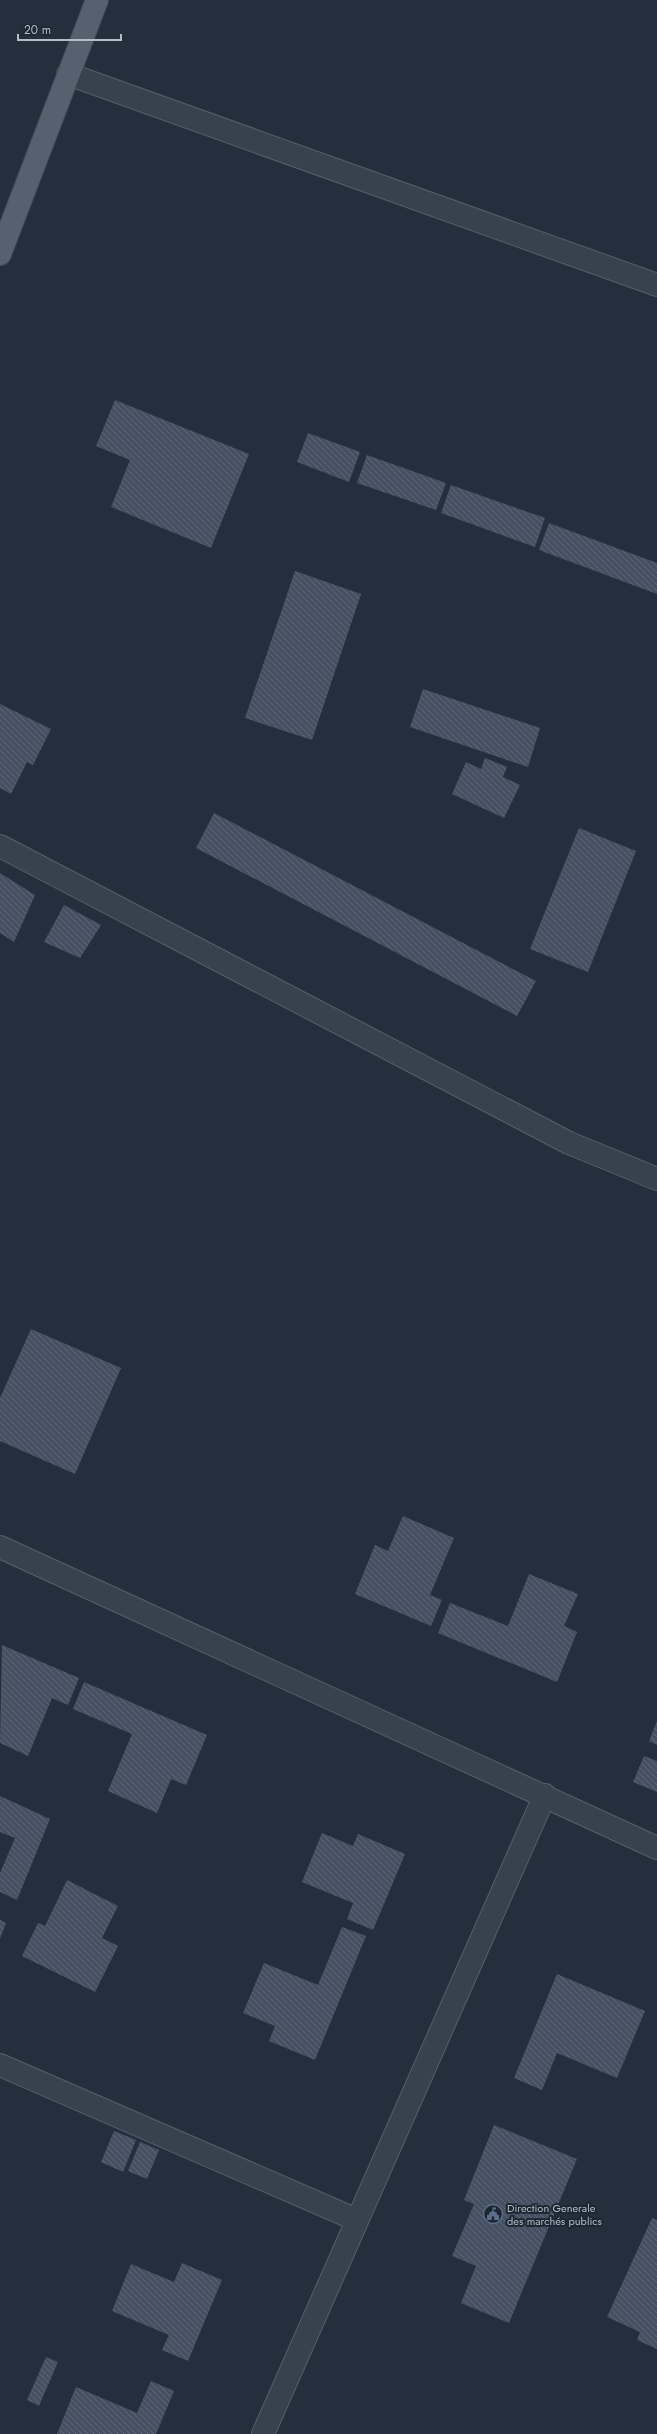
<svg xmlns="http://www.w3.org/2000/svg" width="657" height="2434" font-family="Jost,sans-serif">
	<style>
		.building { fill: url(#building-back-hatch) }
		.lines { fill: none; stroke-linecap: round; stroke-linejoin: round }
		.street-casing { stroke: #565f6c; stroke-width: 24 }
		.primary-casing { stroke: #414a57; stroke-width: 24 }
		.street { stroke: #38414e; stroke-width: 22 }
		.primary { stroke: #56606e; stroke-width: 22 }
		.labels { text-anchor: middle; dominant-baseline: central; stroke-width: 4; stroke-linejoin: round; paint-order: stroke }
		.poi-label { font-size: 11px; fill: #b4bcc9; stroke: #1d2633; text-anchor: start }
	</style>
	<defs>
		<pattern id="building-back-hatch" width="6" height="6" patternUnits="userSpaceOnUse"><rect width="6" height="6" fill="#455162"/><path d="M-1 5l2 2M0 0l6 6M5-1l2 2" fill="none" stroke="#5d6877"/></pattern>
	</defs>
	<rect width="100%" height="100%" fill="#242f3e"/>
	<!-- building -->
	<g class="building">
		<path d="M 115,400 L 249,454 L 211,548 L 111,507 L 130,460 L 96,446 Z"/>
		<path d="M 308,433 L 360,452 L 349,482 L 297,462 Z"/>
		<path d="M 367,455 L 446,483 L 436,510 L 357,483 Z"/>
		<path d="M 451,485 L 545,518 L 535,547 L 441,513 Z"/>
		<path d="M 549,523 L 657,563 L 657,594 L 539,550 Z"/>
		<path d="M 295,571 L 361,594 L 312,740 L 245,718 Z"/>
		<path d="M 423,689 L 540,728 L 528,767 L 410,727 Z"/>
		<path d="M 0,704 L 51,729 L 33,765 L 27,762 L 11,794 L 0,788 Z"/>
		<path d="M 485,758 L 507,767 L 503,777 L 520,785 L 504,818 L 452,794 L 466,762 L 481,769 Z"/>
		<path d="M 214,813 L 536,981 L 517,1016 L 196,848 Z"/>
		<path d="M 579,828 L 636,851 L 588,972 L 530,949 Z"/>
		<path d="M 0,873 L 35,895 L 14,942 L 0,933 Z"/>
		<path d="M 64,905 L 101,925 L 80,958 L 44,942 Z"/>
		<path d="M 31,1329 L 121,1368 L 75,1474 L 0,1441 L 0,1398 Z"/>
		<path d="M 403,1516 L 454,1538 L 430,1595 L 442,1600 L 431,1626 L 355,1594 L 375,1545 L 388,1551 Z"/>
		<path d="M 529,1574 L 578,1594 L 564,1626 L 577,1632 L 557,1682 L 438,1633 L 450,1603 L 508,1626 Z"/>
		<path d="M 2,1645 L 79,1678 L 68,1705 L 52,1698 L 28,1756 L 0,1743 Z"/>
		<path d="M 84,1682 L 207,1735 L 186,1785 L 171,1779 L 157,1813 L 108,1791 L 132,1734 L 73,1709 Z"/>
		<path d="M 657,1721 L 657,1745 L 649,1741 Z"/>
		<path d="M 644,1756 L 657,1761 L 657,1792 L 633,1782 Z"/>
		<path d="M 0,1796 L 50,1819 L 17,1900 L 0,1892 L 0,1873 L 15,1838 L 0,1832 Z"/>
		<path d="M 322,1833 L 353,1846 L 358,1834 L 405,1854 L 373,1930 L 347,1919 L 353,1903 L 302,1882 Z"/>
		<path d="M 67,1880 L 118,1906 L 102,1938 L 118,1946 L 95,1992 L 22,1956 L 38,1923 L 45,1926 Z"/>
		<path d="M 0,1920 L 6,1923 L 0,1939 Z"/>
		<path d="M 342,1927 L 366,1936 L 315,2060 L 269,2041 L 275,2026 L 243,2013 L 264,1963 L 318,1985 Z"/>
		<path d="M 557,1974 L 645,2011 L 617,2078 L 557,2053 L 542,2090 L 514,2078 Z"/>
		<path d="M 494,2125 L 577,2159 L 509,2323 L 461,2303 L 476,2266 L 452,2256 L 474,2204 L 464,2200 Z"/>
		<path d="M 114,2131 L 136,2140 L 123,2172 L 101,2162 Z"/>
		<path d="M 140,2142 L 159,2150 L 147,2179 L 128,2171 Z"/>
		<path d="M 652,2218 L 657,2220 L 657,2349 L 637,2340 L 640,2332 L 607,2317 Z"/>
		<path d="M 182,2263 L 222,2280 L 188,2361 L 162,2350 L 169,2335 L 112,2311 L 131,2264 L 174,2282 Z"/>
		<path d="M 46,2357 L 58,2362 L 39,2406 L 27,2400 Z"/>
		<path d="M 151,2381 L 174,2391 L 156,2434 L 57,2434 L 76,2387 L 137,2413 Z"/>
	</g>
	<g class="lines">
		<defs>
			<g id="street">
				<path d="M 68,74 L 657,285"/>
				<path d="M 0,846 L 569,1143 L 657,1179"/>
				<path d="M 0,1547 L 657,1848"/>
				<path d="M 0,2065 L 357,2220"/>
				<path d="M 263,2434 L 545,1795"/>
			</g>
			<path id="primary" d="M 0,254 L 97,0"/>
		</defs>
		<!-- street casing -->
		<use href="#street" class="street-casing"/>
		<!-- primary casing -->
		<use href="#primary" class="primary-casing"/>
		<!-- street -->
		<use href="#street" class="street"/>
		<!-- primary -->
		<use href="#primary" class="primary"/>
	</g>
	<!-- icons -->
	<defs>
		<symbol id="civic-ring" viewBox="-11 -11 22 22"><circle r="9.5" fill="#1d2633" stroke="#5c6f8a" stroke-width="1.5"/><path d="M-.6-6.5H3V-4.5H.6V-3L4-1V1h2V6H-6V1h2V-1L-.6-3ZM-1.2 2.5V6h2.4V2.5Z" fill="#5c6f8a"/></symbol>
	</defs>
	<g fill-rule="evenodd">
		<use href="#civic-ring" x="482" y="2203" width="22" height="22"/>
	</g>
	<g class="labels">
		<!-- poi labels -->
		<g class="poi-label">
			<text x="507" y="2208">Direction Generale<tspan x="507" dy="13">des marchés publics</tspan></text>
		</g>
	</g>
	<!-- scale -->
	<path d="M18 34v6h103v-6" fill="none" stroke="#b4bcc9" stroke-width="2"/>
	<text x="24" y="34" font-size="12" fill="#b4bcc9" stroke="#1d2633" stroke-width="3" paint-order="stroke">20 m</text>
</svg>
